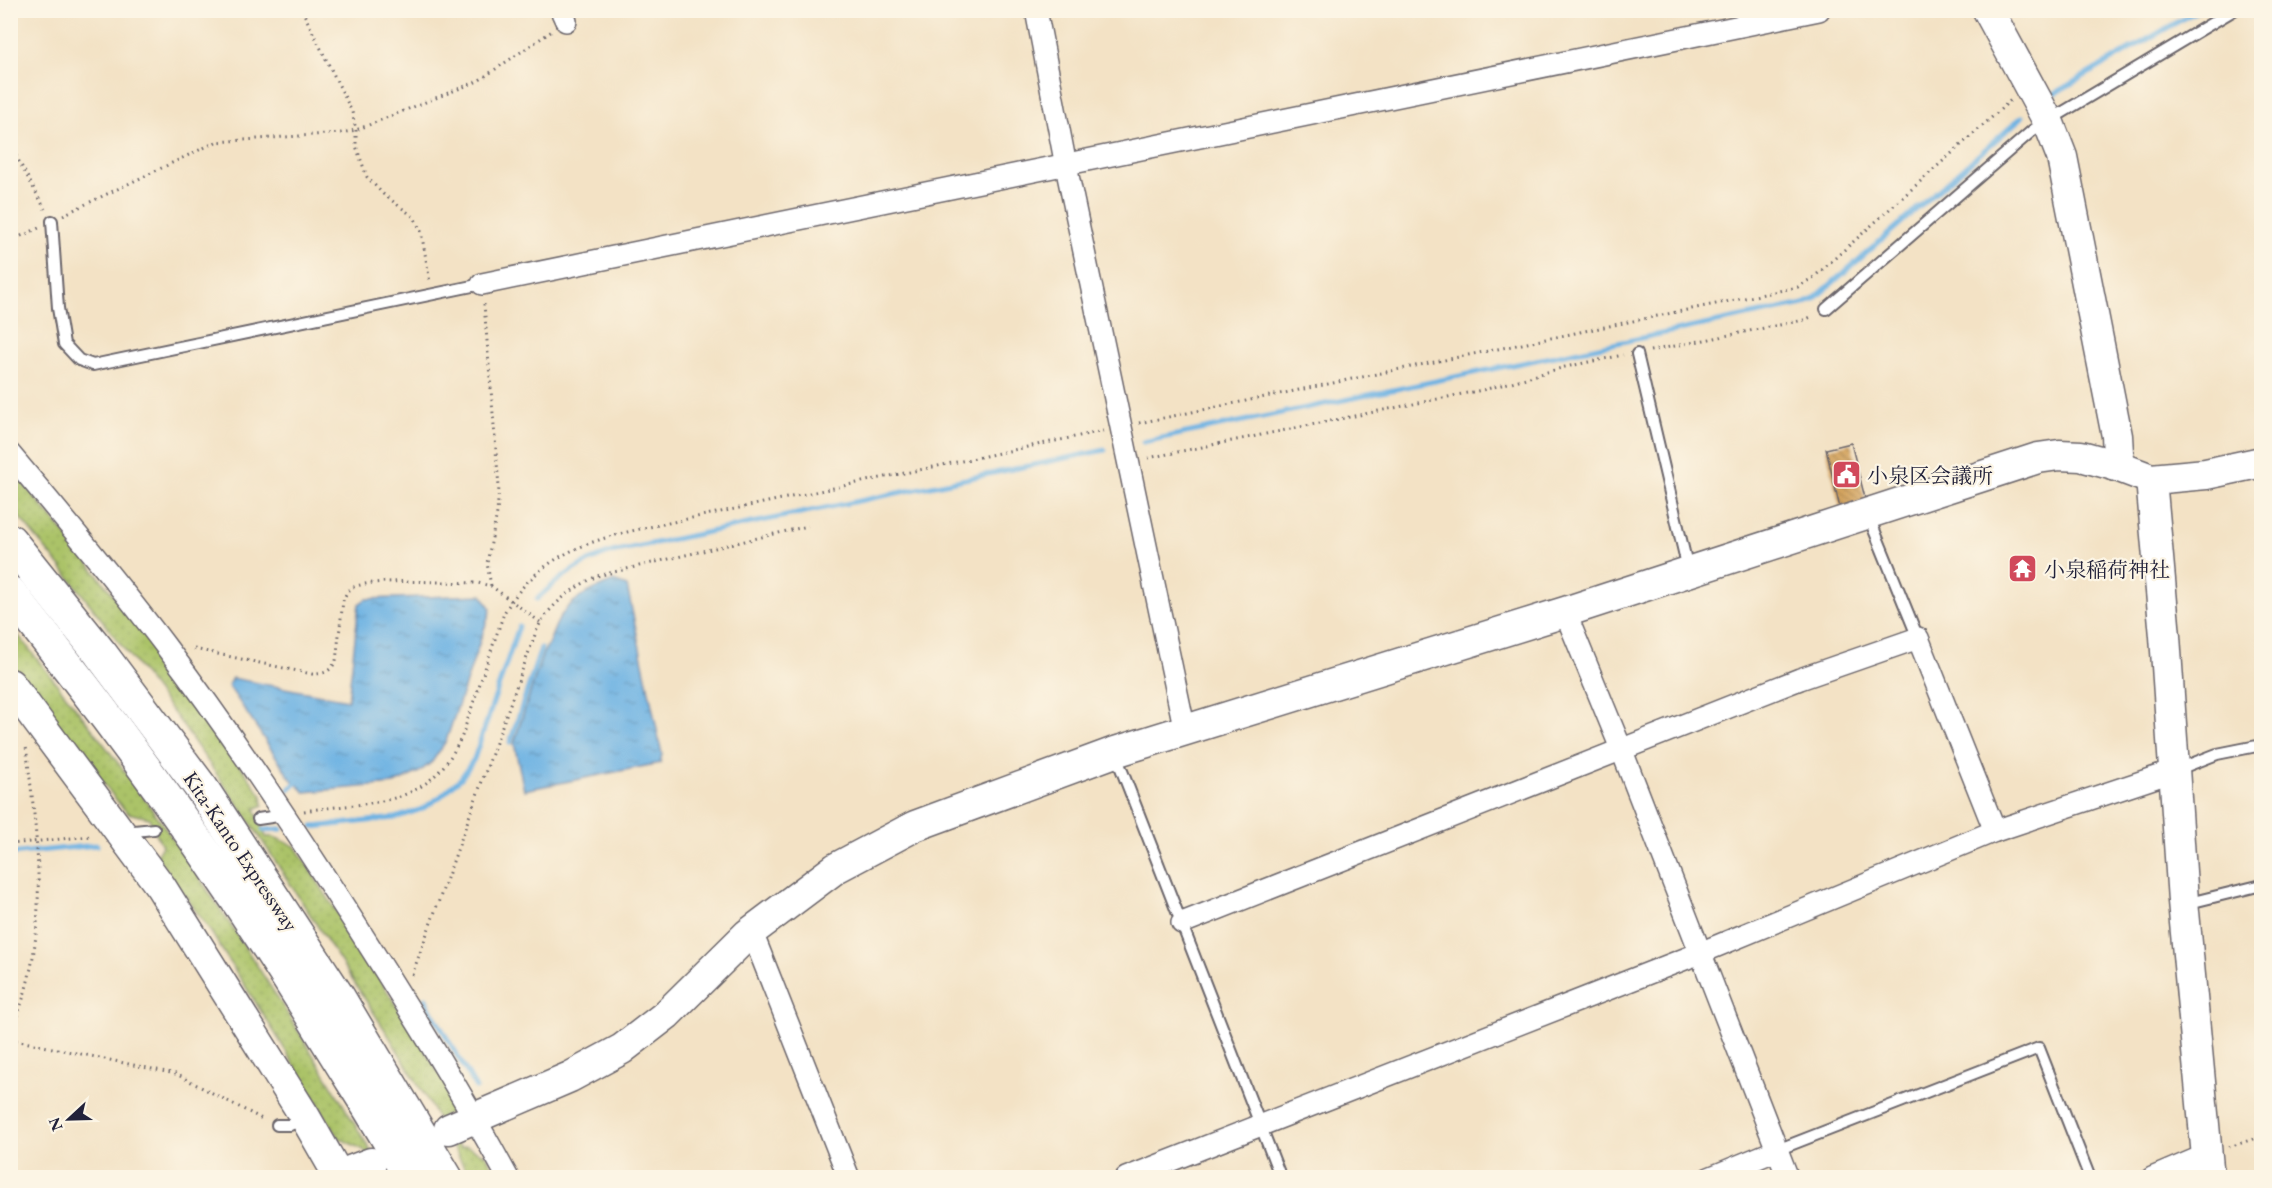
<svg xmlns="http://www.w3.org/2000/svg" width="2272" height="1188" font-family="'EB Garamond','Noto Serif JP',serif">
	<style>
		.grass { fill: url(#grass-dots); stroke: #667252; stroke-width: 1.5 }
		.water { fill: url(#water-ripples); stroke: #486a8f; stroke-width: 1.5 }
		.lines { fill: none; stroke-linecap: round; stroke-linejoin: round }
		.stream { stroke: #6db2e3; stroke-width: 5 }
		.building { fill: url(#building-back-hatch) }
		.lane-casing { stroke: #6b656b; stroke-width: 14 }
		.street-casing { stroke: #6b656b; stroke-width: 24 }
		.secondary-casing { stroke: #6b656b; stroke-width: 33 }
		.highway-casing { stroke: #6b656b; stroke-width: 36 }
		.path { stroke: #6b656b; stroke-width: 3; stroke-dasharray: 1.5 4.5; stroke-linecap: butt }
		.lane { stroke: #fff; stroke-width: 10 }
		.street { stroke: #fff; stroke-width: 21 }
		.secondary { stroke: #fff; stroke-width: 30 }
		.highway { stroke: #fff; stroke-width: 33 }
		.labels { text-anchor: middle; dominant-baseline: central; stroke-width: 4.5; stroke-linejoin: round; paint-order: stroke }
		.poi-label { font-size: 21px; fill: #22223b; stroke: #fcf5e5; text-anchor: start }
		.street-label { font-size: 21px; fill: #22223b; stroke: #fcf5e5 }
	</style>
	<defs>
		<pattern id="grass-dots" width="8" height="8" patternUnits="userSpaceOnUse" patternTransform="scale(1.5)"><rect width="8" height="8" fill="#abc368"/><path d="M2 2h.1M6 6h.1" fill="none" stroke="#93a75b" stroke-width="1.8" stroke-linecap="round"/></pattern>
		<pattern id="water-ripples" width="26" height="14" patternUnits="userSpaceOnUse" patternTransform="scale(1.5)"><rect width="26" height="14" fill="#6db2e3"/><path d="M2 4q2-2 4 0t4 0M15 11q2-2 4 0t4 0" fill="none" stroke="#5990b9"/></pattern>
		<pattern id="building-back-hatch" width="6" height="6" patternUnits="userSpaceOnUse" patternTransform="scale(1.5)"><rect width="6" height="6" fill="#d4a45f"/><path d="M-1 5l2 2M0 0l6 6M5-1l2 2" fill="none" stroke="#ac8550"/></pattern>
	</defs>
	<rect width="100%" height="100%" fill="#fcf5e5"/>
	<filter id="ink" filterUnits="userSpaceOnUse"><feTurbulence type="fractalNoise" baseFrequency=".0167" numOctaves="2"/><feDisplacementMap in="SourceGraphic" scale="12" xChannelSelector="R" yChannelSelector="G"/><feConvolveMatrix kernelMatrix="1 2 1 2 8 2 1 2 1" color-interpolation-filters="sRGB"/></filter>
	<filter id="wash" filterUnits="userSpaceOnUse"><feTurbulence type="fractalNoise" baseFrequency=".008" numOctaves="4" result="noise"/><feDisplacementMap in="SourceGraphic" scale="24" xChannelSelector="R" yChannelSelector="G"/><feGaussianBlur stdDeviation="1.35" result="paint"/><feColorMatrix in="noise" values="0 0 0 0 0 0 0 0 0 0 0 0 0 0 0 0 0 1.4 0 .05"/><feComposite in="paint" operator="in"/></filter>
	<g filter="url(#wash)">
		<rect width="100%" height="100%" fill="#f3e2c5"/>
		<!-- grass -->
		<g class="grass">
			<path d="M 10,468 C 100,573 182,684 262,796 L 263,805 L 255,809 L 266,837 L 274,837 L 295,846 L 457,1101 L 454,1111 L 442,1117 L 460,1148 L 466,1146 L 486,1155 L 498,1177 L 470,1177 L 425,1096 L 387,1033 L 248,819 L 178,719 L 69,577 L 11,507 Z"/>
			<path d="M 10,625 C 57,684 105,743 149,805 C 234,925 312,1050 386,1177 L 378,1177 L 364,1150 L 339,1138 L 273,1030 L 207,926 L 156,856 L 162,846 L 149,818 L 128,813 L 121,806 L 11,663 Z"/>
		</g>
		<!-- water -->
		<g class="water">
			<path d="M 614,581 L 627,586 L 662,754 L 660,763 L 524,790 L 514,743 L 543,653 C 550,644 552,633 557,623 C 567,600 593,589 614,581 Z"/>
			<path d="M 482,595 L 491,609 L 446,741 L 432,762 L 419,772 L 394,784 L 305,792 L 291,779 L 228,685 L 232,678 L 348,700 L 359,604 L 366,599 Z"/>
		</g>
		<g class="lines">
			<!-- stream -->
			<g class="stream">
				<path d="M 2055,93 L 2198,10"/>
				<path d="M 1143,442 L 1804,304 L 1814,299 L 2022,117"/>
				<path d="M 537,599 C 560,577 581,562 612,552 L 1105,450"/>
				<path d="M 510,743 L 541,648"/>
				<path d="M 289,789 L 299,780"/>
				<path d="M 313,827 L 395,818 L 422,809 L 440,797 L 461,778 L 474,759 L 519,626"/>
				<path d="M 263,830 L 281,829"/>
				<path d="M 10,854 L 97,845"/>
				<path d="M 426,998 L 428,1005 L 476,1088"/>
			</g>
		</g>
		<g id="blocks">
			<!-- building -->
			<path class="building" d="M 1851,443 L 1866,502 L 1840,508 L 1826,449 Z"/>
		</g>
	</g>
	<g filter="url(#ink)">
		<use href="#blocks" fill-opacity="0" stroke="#6b656b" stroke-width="1.5"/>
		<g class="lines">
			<defs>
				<g id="lane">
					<path d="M 52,221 L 58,308 L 64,344 L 79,360 L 93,365 L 482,284"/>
					<path d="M 1826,309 L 2033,130 L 2234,10"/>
					<path d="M 1637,354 L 1688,569"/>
					<path d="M 1868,515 L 1918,638"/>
					<path d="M 1115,753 L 1281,1178"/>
					<path d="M 2176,770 L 2217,754 L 2262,745"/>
					<path d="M 258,819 L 285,815"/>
					<path d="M 124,832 L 154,829"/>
					<path d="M 2186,901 L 2197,901 L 2262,885"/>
					<path d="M 277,1125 L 290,1125 L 302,1119"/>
					<path d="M 1777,1150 L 2039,1048 L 2090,1178"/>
				</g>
				<g id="street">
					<path d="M 561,10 L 566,21"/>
					<path d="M 1036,10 L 1066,166 L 1185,731"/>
					<path d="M 482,284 L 1819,10"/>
					<path d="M 10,454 C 63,517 115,579 164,644 C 233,735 295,830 356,925 C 409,1008 461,1091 508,1178"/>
					<path d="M 1565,612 L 1622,751 L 1788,1178"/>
					<path d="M 1182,923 L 1800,679 L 1918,638 L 1995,831"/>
					<path d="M 748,934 L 757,945 L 849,1178"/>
					<path d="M 1126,1178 L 1700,953 L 1995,831 L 2174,771"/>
					<path d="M 1709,1178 L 1777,1150"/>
					<path d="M 2152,1178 L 2206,1155"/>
				</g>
				<g id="secondary">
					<path d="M 1988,10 L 2048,121 L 2062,157 L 2117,436 L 2118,453 L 2114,465"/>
					<path d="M 2151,479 L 2165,636 L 2183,901 L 2209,1178"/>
					<path d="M 10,684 L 161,887 L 305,1117 L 340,1178"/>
					<path d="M 449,1129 L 570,1077 L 622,1049 L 666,1015 L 748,934 L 836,868 L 915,826 L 1115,752 L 1565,612 L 2038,458 L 2059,455 L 2081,456 L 2114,465 L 2151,479 L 2206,474 L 2262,462"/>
					<path d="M 332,1178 L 371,1163"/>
				</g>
				<g id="highway">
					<path d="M 10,541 L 100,653 L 202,789 L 338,997 L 446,1178"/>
					<path d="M 10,593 C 126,737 234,887 330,1045 C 357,1089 386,1132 410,1178"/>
				</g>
			</defs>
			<!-- lane casing -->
			<use href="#lane" class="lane-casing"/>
			<!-- street casing -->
			<use href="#street" class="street-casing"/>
			<!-- secondary casing -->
			<use href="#secondary" class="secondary-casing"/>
			<!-- highway casing -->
			<use href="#highway" class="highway-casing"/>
			<!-- path -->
			<g class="path">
				<path d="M 302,10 L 352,112 L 356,130 L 356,146 L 367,177 L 383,194 L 414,217 L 421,231 L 430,282"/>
				<path d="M 10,145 L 45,209"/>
				<path d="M 63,215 L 216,142 L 341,133 L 356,130 L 478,81 L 552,31"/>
				<path d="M 10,241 L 39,228"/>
				<path d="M 484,304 L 499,487 L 497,513 L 487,563 L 491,586"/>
				<path d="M 1650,351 L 1804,320 L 1813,316"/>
				<path d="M 1139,423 L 1798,287 L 1814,277 L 2011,100"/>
				<path d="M 1148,458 L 1487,389 L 1565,367 L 1623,355"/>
				<path d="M 194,649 L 312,674 C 324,674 330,672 336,661 L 343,601 C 344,597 347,592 350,589 C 365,577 454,583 478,583 L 491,586 L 540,622"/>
				<path d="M 304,811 C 374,800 427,811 462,736 L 504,613 C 536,559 582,542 640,529 L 1103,431"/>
				<path d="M 10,844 L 92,836"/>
				<path d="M 412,975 L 536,632 C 546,607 574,587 597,576 L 808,526"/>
				<path d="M 10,1033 C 52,941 38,843 26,746"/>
				<path d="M 10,1039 L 176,1074 L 264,1120"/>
				<path d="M 2229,1147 L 2262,1136"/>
			</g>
			<!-- lane -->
			<use href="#lane" class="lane"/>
			<!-- street -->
			<use href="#street" class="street"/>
			<!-- secondary -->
			<use href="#secondary" class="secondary"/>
			<!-- highway -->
			<use href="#highway" class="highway"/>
		</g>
	</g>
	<!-- icons -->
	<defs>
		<symbol id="civic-square" viewBox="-11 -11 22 22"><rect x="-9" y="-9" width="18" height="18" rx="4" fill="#d1495b" stroke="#fcf5e5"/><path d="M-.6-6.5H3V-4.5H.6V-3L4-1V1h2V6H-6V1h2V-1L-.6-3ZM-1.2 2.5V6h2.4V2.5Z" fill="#fff"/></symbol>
		<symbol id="temple-square" viewBox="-11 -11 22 22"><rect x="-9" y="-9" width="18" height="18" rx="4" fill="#d1495b" stroke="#fcf5e5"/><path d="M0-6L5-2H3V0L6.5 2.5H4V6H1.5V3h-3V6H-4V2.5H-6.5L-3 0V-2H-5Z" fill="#fff"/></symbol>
	</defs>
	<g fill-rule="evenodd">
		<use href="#civic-square" x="1830" y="458" width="33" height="33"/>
		<use href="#temple-square" x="2006" y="552" width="33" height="33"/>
	</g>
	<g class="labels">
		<!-- poi labels -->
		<g class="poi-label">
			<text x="1867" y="475">小泉区会議所</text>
			<text x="2044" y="569">小泉稲荷神社</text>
		</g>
		<!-- street labels -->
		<g class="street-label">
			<text transform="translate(241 851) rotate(56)">Kita-Kanto Expressway</text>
		</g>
	</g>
	<!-- margin -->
	<rect width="2272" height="1188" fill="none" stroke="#fcf5e5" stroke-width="36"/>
	<!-- north arrow -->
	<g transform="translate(69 1119) rotate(248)" stroke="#fcf5e5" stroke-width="4.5" paint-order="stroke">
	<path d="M0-4.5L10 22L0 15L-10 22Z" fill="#22223b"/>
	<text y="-9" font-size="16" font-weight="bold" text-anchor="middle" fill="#22223b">N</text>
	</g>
</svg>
